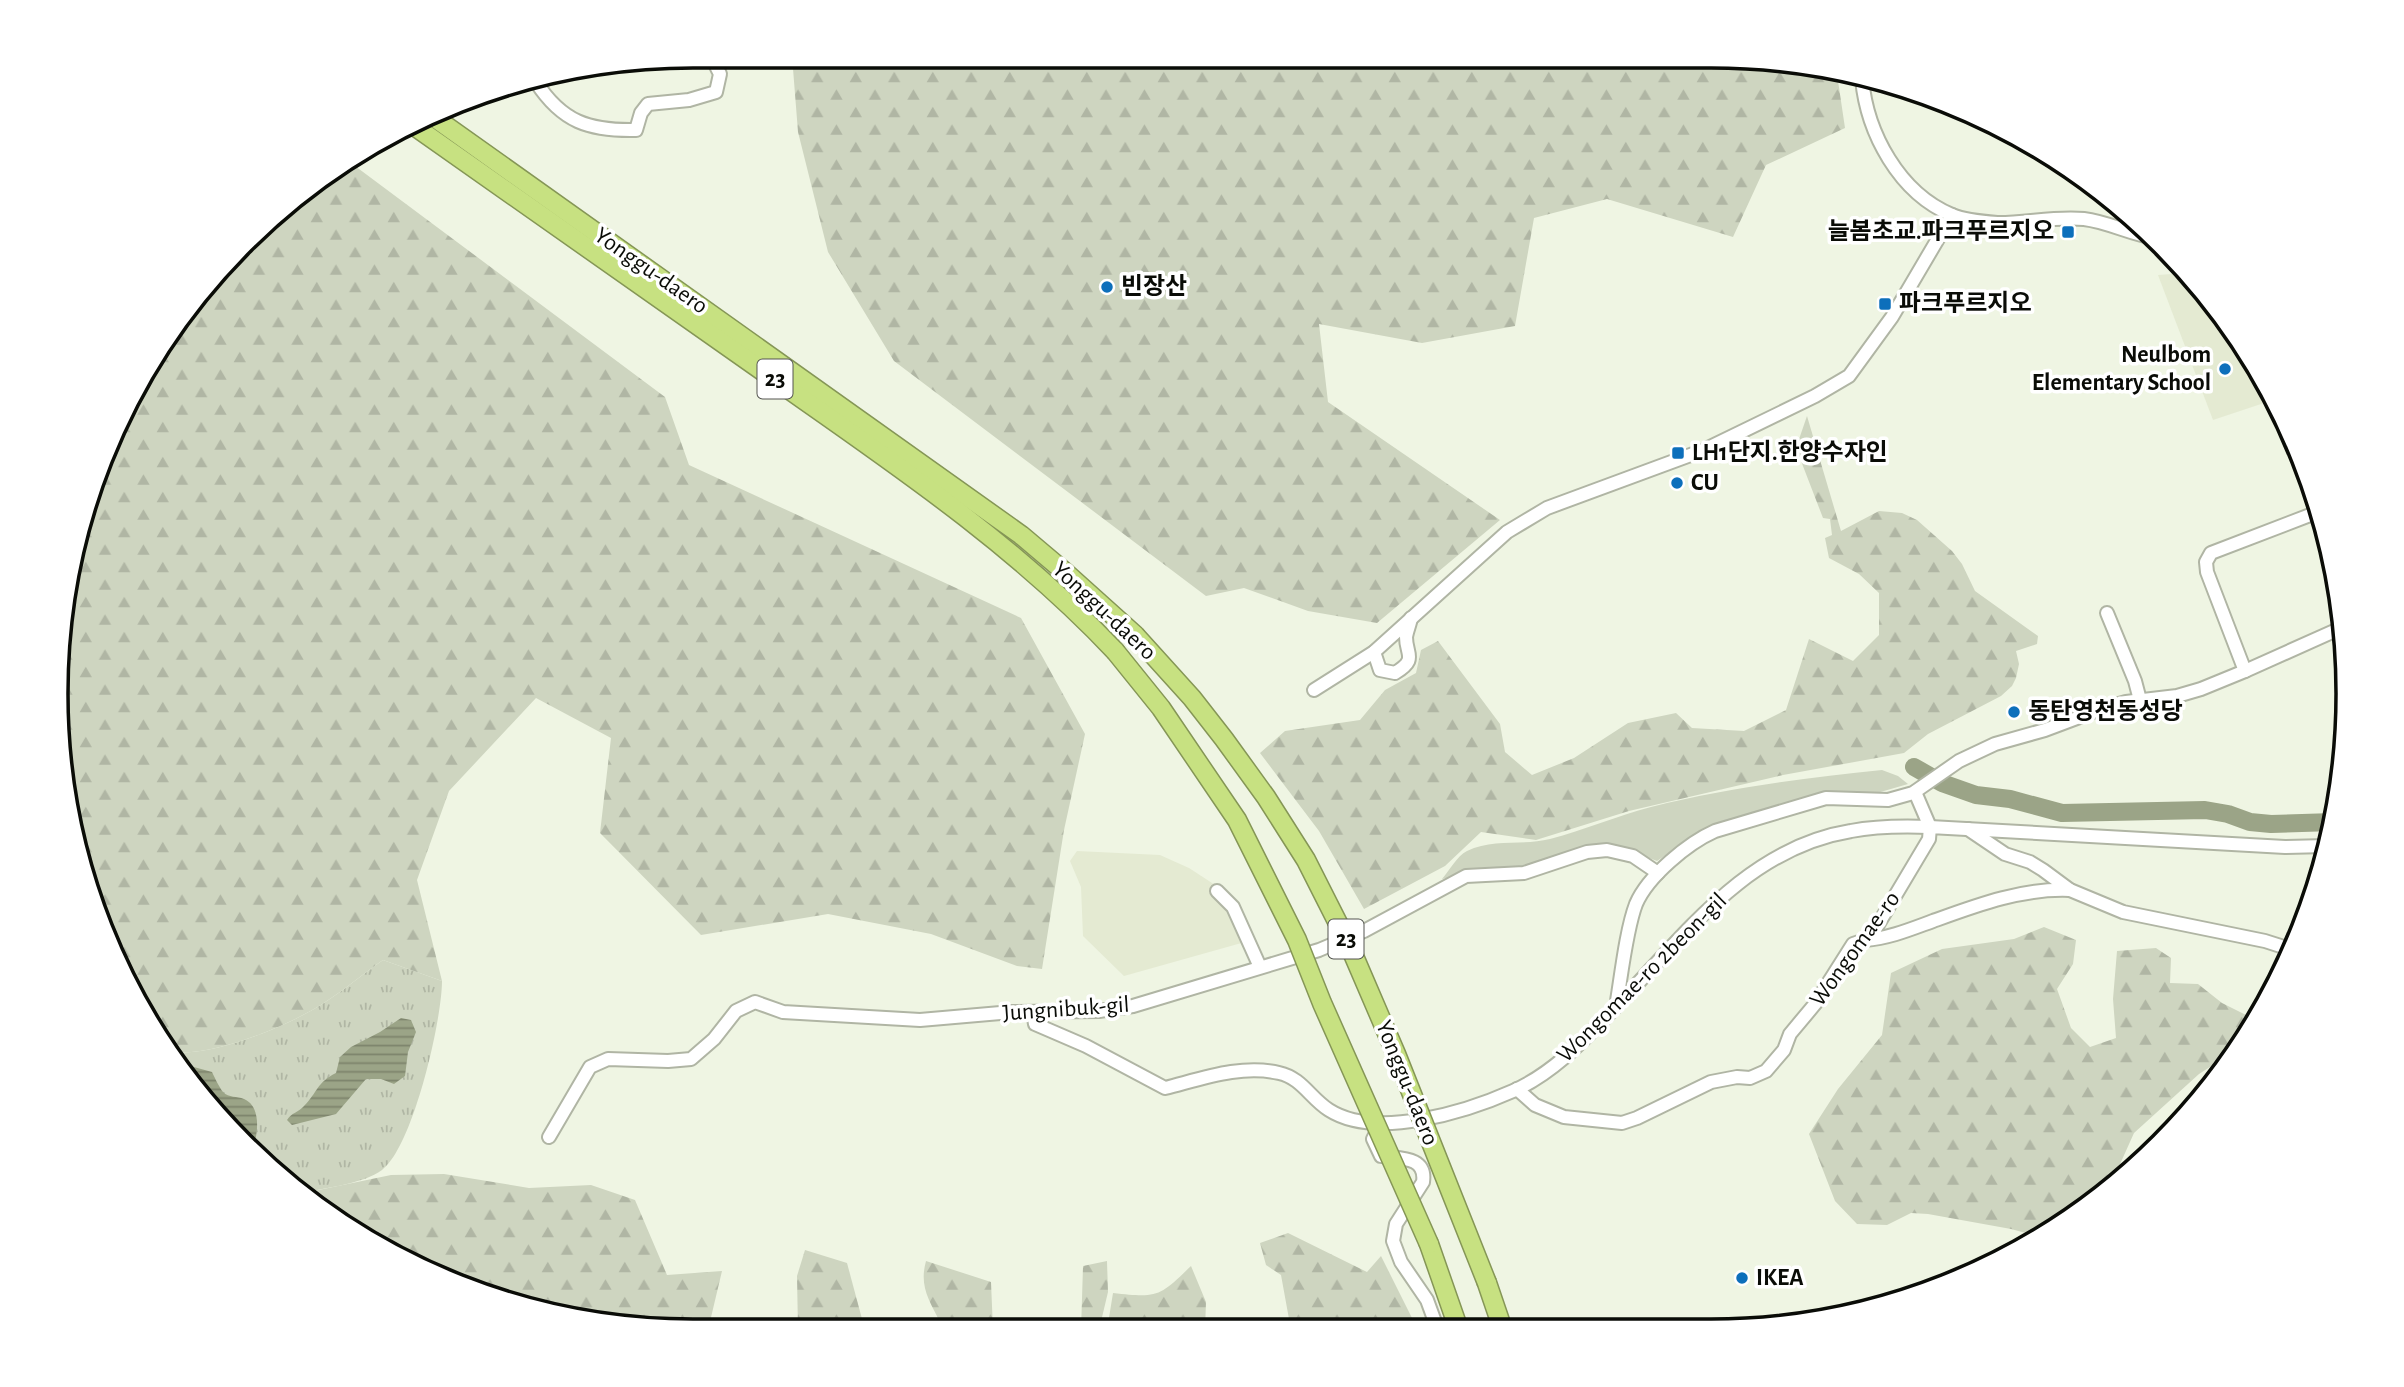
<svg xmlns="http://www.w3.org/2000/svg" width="2404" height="1387" font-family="'Alegreya Sans','Noto Sans KR',sans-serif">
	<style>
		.built { fill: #e4ead2 }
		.grass { fill: url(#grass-tufts) }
		.forest { fill: url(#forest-firs) }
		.park { fill: #ced5c0 }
		.water { fill: url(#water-rules) }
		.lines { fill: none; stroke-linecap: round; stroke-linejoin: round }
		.river { stroke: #9ba487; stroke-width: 18 }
		.minor-casing { stroke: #b0b5a4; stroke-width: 16 }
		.highway-casing { stroke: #859656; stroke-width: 21 }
		.minor { stroke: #fff; stroke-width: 12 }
		.highway { stroke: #c7e181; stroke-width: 18 }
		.highway-bridge-casing { stroke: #859656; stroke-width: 21; stroke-linecap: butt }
		.highway-bridge { stroke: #c7e181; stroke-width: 18 }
		.poi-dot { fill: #0d6fbb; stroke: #fff; stroke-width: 2.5 }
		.labels { text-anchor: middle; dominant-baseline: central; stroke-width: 7; stroke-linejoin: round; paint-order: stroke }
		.shield { fill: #fff; stroke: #545551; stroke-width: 2 }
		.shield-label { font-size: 23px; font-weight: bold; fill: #0a0c07 }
		.poi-label { font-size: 24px; font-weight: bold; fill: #0a0c07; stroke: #fff; text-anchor: start }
		.street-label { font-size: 24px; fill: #0a0c07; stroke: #fff }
		.rim { fill: none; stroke: #0a0c07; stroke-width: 3.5 }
	</style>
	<defs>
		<pattern id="grass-tufts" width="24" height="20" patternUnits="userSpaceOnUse" patternTransform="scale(1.75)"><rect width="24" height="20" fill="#ced5c0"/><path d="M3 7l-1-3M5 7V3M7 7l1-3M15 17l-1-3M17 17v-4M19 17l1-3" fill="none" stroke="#b0b6a4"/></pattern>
		<pattern id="forest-firs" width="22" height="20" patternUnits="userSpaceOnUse" patternTransform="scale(1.75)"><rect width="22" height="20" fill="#ced5c0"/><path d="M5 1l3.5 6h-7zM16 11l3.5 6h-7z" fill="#b0b6a4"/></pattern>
		<pattern id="water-rules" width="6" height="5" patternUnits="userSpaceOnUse" patternTransform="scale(1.75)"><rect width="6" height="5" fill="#9ba487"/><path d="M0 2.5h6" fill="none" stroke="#7d846c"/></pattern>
	</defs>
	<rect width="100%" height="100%" fill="#eff5e3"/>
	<!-- built -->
	<g class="built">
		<path d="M 2186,273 L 2240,339 L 2273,400 L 2213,420 L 2158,275 Z"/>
		<path d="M 1077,851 L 1160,855 L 1189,868 L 1235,898 L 1245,942 L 1124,976 L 1083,936 L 1081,887 L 1070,861 Z"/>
	</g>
	<!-- grass -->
	<path class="grass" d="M 383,960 L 442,981 C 442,1020 413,1147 382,1170 C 363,1184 328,1187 304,1193 L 214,1114 L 176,1052 C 209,1056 271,1032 301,1016 C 329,1003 357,978 383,960 Z"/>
	<!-- forest -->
	<g class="forest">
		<path d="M 792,56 L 1753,57 L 1837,74 L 1845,128 L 1766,165 L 1733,237 L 1607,199 L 1534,218 L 1515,326 L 1422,343 L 1319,324 L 1328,402 L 1500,520 L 1377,623 L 1308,611 L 1244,588 L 1206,596 L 894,361 L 828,252 L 798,132 Z"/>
		<path d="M 351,163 L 665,397 L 689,465 L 1021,618 L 1085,734 L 1064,830 L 1042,969 L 1017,966 L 931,934 L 828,914 L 701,935 L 600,833 L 611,738 L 536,698 L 449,791 L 417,880 L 442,981 L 383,960 C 357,978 329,1003 301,1016 C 271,1032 209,1056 176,1052 L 104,937 L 57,735 L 78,528 L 164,339 L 306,187 Z"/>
		<path d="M 1807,416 L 1841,531 L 1879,511 L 1902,513 L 1917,520 L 1952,551 L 1962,564 L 1975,591 L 2038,636 L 2037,644 L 2016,651 L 2019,664 L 2016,678 L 2012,686 L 2001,696 L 1928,734 L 1904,753 L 1783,775 L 1629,811 L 1536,840 L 1481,832 L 1445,866 L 1364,909 L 1319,831 L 1260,753 L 1285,731 L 1360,720 L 1385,690 L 1416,673 L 1421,650 L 1438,641 L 1500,724 L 1505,752 L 1532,775 L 1574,758 L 1628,723 L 1676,713 L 1692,728 L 1744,731 L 1786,710 L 1809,639 L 1853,661 L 1879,635 L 1879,593 L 1859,574 L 1829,558 L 1825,538 L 1832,535 L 1830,519 L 1823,518 L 1796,448 Z"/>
		<path d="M 2044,927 L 2076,940 L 2073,964 L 2057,989 L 2071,1028 L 2090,1047 L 2116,1038 L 2113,999 L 2117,951 L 2156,948 L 2171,958 L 2170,983 L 2198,984 L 2222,1003 L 2252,1018 L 2253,1025 L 2241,1047 L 2199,1074 L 2134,1133 L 2112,1182 L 2040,1237 L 2011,1229 L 1928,1214 L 1911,1213 L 1887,1225 L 1857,1224 L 1835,1201 L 1809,1134 L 1838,1089 L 1882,1035 L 1891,973 L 1942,949 L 2014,939 Z"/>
		<path d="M 444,1174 L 529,1188 L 591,1185 L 635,1200 L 667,1275 L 722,1271 L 708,1330 L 651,1330 L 488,1297 L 340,1224 L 304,1193 L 391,1175 Z"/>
		<path d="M 1288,1233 L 1367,1272 L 1381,1256 L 1418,1330 L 1291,1330 L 1281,1275 L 1266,1265 L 1260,1243 Z"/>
		<path d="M 805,1250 L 847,1263 L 865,1330 L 798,1330 L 797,1276 Z"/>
		<path d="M 926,1261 L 991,1282 L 993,1330 L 935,1330 L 940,1322 C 929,1300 919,1286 926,1261 Z"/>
		<path d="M 1107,1261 L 1108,1292 L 1099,1330 L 1081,1330 L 1083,1266 Z"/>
		<path d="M 1191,1266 L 1206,1302 L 1205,1330 L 1107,1330 L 1113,1293 C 1158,1298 1159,1297 1191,1266 Z"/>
	</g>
	<!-- park -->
	<path class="park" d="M 1882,770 L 1898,776 L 1908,784 L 1877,793 L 1828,791 L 1726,821 L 1698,833 L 1657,861 L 1639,854 L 1602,846 L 1533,866 L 1485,870 L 1442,879 C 1449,871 1457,856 1467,851 C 1493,838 1522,846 1550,839 C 1584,830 1617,816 1651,807 C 1727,788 1804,778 1882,770 Z"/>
	<!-- water -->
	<g class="water">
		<path d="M 401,1018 L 411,1020 L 416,1032 L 408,1052 L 405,1076 L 394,1084 L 381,1079 L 366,1079 L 336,1114 L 292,1125 L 287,1120 C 291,1113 299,1112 304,1106 C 318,1092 316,1083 336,1073 L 340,1057 L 351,1047 L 380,1032 Z"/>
		<path d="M 183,1064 L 212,1072 C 215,1078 219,1087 223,1092 C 229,1098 237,1096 244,1099 C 261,1106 258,1132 254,1145 L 251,1146 L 214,1114 Z"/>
	</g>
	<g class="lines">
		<!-- river -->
		<path class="river" d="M 1914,767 L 1942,783 L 1976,795 L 2010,799 L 2062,813 L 2205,810 L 2228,814 L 2250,822 L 2271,824 L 2334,822"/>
		<defs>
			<g id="minor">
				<path d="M 1862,79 C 1867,133 1899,193 1952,215 C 1966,221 1984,222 1999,223 C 2027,223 2056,216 2084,219 C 2109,222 2132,235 2156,238"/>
				<path d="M 536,82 C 562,122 589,131 636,130 L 641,113 L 648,104 L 689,100 L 716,92 L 720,74 L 711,56"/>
				<path d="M 2107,613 L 2135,681 L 2140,700"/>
				<path d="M 1374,652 L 1380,670 L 1395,673 C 1418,659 1406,655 1406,637 C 1407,631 1410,624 1411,618"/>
				<path d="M 2245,671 L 2341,628"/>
				<path d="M 1314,690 L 1374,652 L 1507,532 L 1547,508 L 1704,450 L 1815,396 L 1849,376 L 1892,317 L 1952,215"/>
				<path d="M 1968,829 L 2005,854 L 2030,862 L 2043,870 L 2070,890 L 2123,912 L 2265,941 L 2293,950"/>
				<path d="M 1217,891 L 1233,907 L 1260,967"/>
				<path d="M 1865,940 C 1890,938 1911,929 1933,921 C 1977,905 2022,888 2070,890"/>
				<path d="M 1616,1007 C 1621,978 1626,930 1636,904 C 1648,876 1688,843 1715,831 L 1826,798 L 1888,800 L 1913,793 L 1959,761 L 1995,744 L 2045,730 L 2101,709 L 2126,702 L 2177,696 L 2201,689 L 2245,671 L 2207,572 L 2206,562 L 2211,553 L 2318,512"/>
				<path d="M 1033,1013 L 1035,1024 L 1086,1046 L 1165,1088 C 1201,1079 1241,1064 1279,1073 C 1302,1078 1310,1098 1329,1110 C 1376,1140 1466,1112 1513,1091 C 1552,1074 1582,1042 1611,1012 C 1681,940 1745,848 1851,831 C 1877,826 1904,826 1930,827 L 1915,792"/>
				<path d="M 1517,1089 L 1535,1105 L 1564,1117 L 1622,1123 L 1637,1118 L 1711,1082 L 1737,1077 L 1750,1078 L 1766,1071 L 1784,1050 L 1790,1034 L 1815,1004 L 1853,944 L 1865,940 L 1873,933 L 1929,839 L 1930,827 L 2285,847 L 2327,846"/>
				<path d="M 1379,1127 L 1373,1139 L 1381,1156 C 1397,1159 1427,1155 1423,1182 L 1396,1224 L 1393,1241 L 1401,1262 L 1427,1300 L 1438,1330"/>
				<path d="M 549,1137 L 590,1067 L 608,1059 L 668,1061 L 691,1059 L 714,1039 L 736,1011 L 755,1002 L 783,1012 L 920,1020 L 1012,1012 L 1099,1011 L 1133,1006 L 1319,950 L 1364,931 L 1466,876 L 1524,873 L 1587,852 L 1607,850 L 1633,856 L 1658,873"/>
			</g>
			<g id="highway">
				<path d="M 435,118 L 1021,535 L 1066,573 L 1135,635"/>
				<path d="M 417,128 C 539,213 660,299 781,384 C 898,466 1016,546 1115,651"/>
				<path d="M 1429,1244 L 1459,1330"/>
				<path d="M 1487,1283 L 1503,1330"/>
			</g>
		</defs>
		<!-- minor casing -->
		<use href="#minor" class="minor-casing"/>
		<!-- highway casing -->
		<use href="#highway" class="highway-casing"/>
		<!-- minor -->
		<use href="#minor" class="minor"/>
		<!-- highway -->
		<use href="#highway" class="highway"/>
		<defs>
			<g id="highway-bridge">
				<path d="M 1135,635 L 1192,698 L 1224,739 L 1266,797 L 1306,860 L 1350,947 L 1396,1054 L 1487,1283"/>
				<path d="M 1115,651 L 1161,708 L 1237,820 L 1297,940 L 1322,1003 L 1429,1244"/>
			</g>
		</defs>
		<!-- highway-bridge casing -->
		<use href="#highway-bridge" class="highway-bridge-casing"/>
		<!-- highway-bridge -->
		<use href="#highway-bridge" class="highway-bridge"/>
	</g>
	<!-- markers -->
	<g class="poi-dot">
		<rect x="2061" y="225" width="14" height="14" rx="3.5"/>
		<circle cx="1107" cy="287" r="7"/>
		<rect x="1878" y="297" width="14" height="14" rx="3.5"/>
		<circle cx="2225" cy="369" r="7"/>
		<rect x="1671" y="446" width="14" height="14" rx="3.5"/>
		<circle cx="1677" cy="483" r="7"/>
		<circle cx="2014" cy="712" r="7"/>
		<circle cx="1742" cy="1278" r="7"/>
	</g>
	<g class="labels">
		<!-- shield labels -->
		<g class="shield">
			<rect x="757.5" y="359.5" width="35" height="39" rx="5"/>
			<rect x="1328.5" y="919.5" width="35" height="39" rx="5"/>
		</g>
		<g class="shield-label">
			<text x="775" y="379">23</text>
			<text x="1346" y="939">23</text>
		</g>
		<!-- poi labels -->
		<g class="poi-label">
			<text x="2054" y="232" text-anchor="end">늘봄초교.파크푸르지오</text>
			<text x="1121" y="287">빈장산</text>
			<text x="1899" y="304">파크푸르지오</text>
			<text x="2211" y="355" text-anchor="end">Neulbom<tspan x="2211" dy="28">Elementary School</tspan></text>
			<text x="1692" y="453">LH1단지.한양수자인</text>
			<text x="1691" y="483">CU</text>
			<text x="2028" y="712">동탄영천동성당</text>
			<text x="1756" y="1278">IKEA</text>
		</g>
		<!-- street labels -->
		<g class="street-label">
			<text transform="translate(651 271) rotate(35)">Yonggu-daero</text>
			<text transform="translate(1104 611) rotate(43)">Yonggu-daero</text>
			<text transform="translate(1855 949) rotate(-54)">Wongomae-ro</text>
			<text transform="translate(1642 978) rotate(-45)">Wongomae-ro 2beon-gil</text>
			<text transform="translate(1066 1009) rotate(-4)">Jungnibuk-gil</text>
			<text transform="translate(1407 1083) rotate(68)">Yonggu-daero</text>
		</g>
	</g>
	<!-- crop -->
	<path d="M0 0H2404V1387H0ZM693 68H1711A625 625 0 0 1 2336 693V694A625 625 0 0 1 1711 1319H693A625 625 0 0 1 68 694V693A625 625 0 0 1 693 68Z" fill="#fff" fill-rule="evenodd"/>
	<path class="rim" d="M693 68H1711A625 625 0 0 1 2336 693V694A625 625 0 0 1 1711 1319H693A625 625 0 0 1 68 694V693A625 625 0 0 1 693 68Z"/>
</svg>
